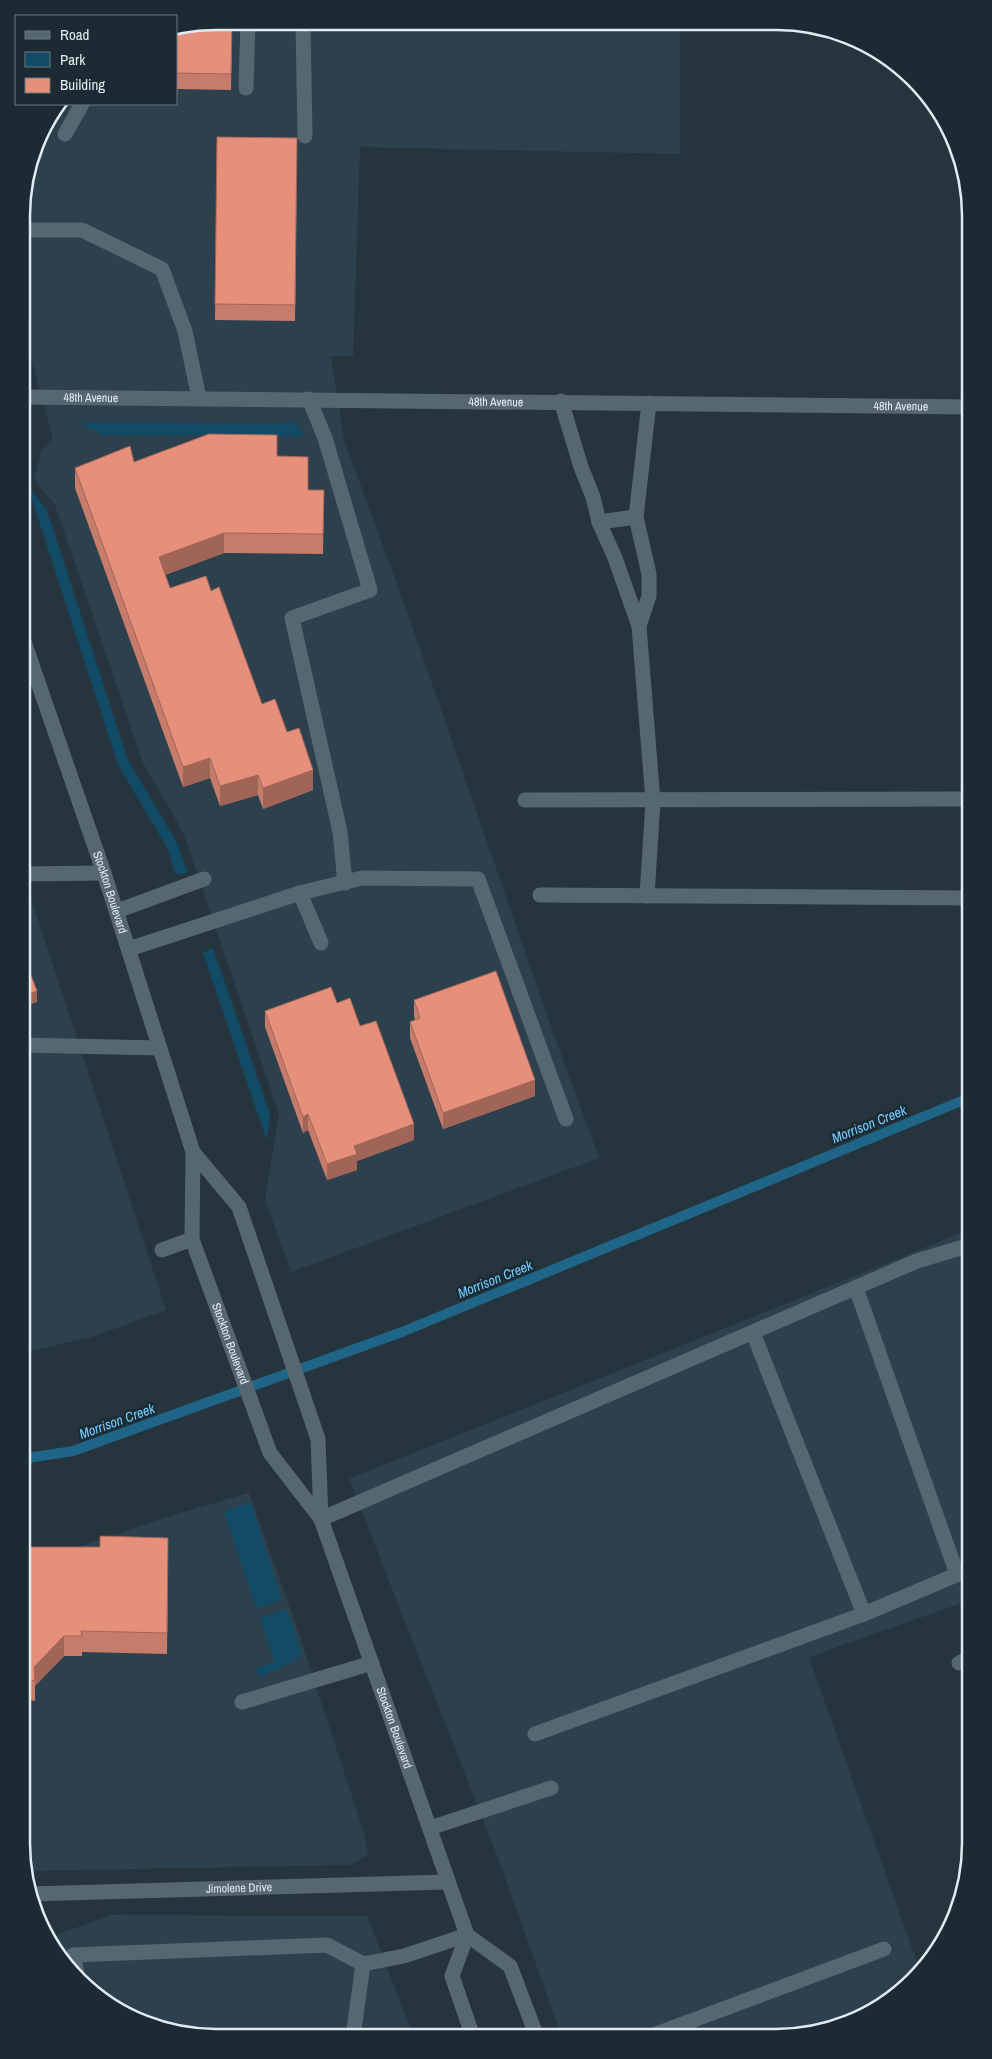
<svg xmlns="http://www.w3.org/2000/svg" width="992" height="2059" font-family="'Archivo Narrow',sans-serif">
	<style>
		.built { fill: #2c414d }
		.green { fill: #124b66 }
		.lines { fill: none; stroke-linecap: round; stroke-linejoin: round }
		.stream { stroke: #1e6587; stroke-width: 10 }
		.service { stroke: #576771; stroke-width: 15 }
		.minor { stroke: #576771; stroke-width: 15 }
		.secondary { stroke: #576771; stroke-width: 15 }
		.wall { fill: #c67c6b }
		.shaded-wall { fill: #a16557 }
		.building { fill: #e6907c; stroke: #a16557 }
		.labels { text-anchor: middle; dominant-baseline: central; stroke-width: 5; stroke-linejoin: round; paint-order: stroke }
		.street-label { font-size: 12px; fill: #e2ebf1; stroke: #1c2b33 }
		.water-label { font-size: 14px; font-style: italic; fill: #72cdfe; stroke: #1c2b33 }
		.rim { fill: none; stroke: #e2ebf1; stroke-width: 2.5 }
	</style>
	<rect width="100%" height="100%" fill="#26353d"/>
	<!-- built -->
	<g class="built">
		<path d="M 216,21 L 680,24 L 680,154 L 360,147 L 353,356 L 331,356 L 344,440 L 404,603 L 554,1035 L 599,1158 L 291,1272 L 265,1200 L 279,1114 L 183,832 L 143,763 L 55,505 L 34,479 L 42,449 L 53,440 L 29,349 L 22,346 L 22,203 L 42,130 L 62,104 L 176,104 L 176,29 Z"/>
		<path d="M 26,883 L 166,1310 L 92,1337 L 21,1353 L 22,884 Z"/>
		<path d="M 971,1229 L 970,1600 L 809,1657 L 920,1971 L 884,2005 L 838,2027 L 776,2038 L 562,2037 L 498,1858 L 349,1479 Z"/>
		<path d="M 249,1493 L 298,1631 L 364,1833 L 368,1855 L 351,1865 L 26,1871 L 21,1843 L 21,1555 L 75,1548 L 176,1514 Z"/>
		<path d="M 111,1915 L 367,1916 L 414,2037 L 191,2036 L 130,2018 L 88,1990 L 54,1951 L 48,1938 Z"/>
	</g>
	<!-- green -->
	<g class="green">
		<path d="M 78,422 L 271,424 L 296,422 L 304,436 L 103,435 Z"/>
		<path d="M 28,487 L 47,510 L 128,760 L 176,841 L 188,873 L 175,874 L 168,849 L 118,765 Z"/>
		<path d="M 213,948 L 270,1114 L 267,1141 L 203,953 Z"/>
		<path d="M 251,1502 L 282,1600 L 256,1608 L 224,1512 Z"/>
		<path d="M 287,1609 L 302,1654 L 296,1660 L 259,1677 L 256,1669 L 275,1662 L 260,1618 Z"/>
	</g>
	<g class="lines">
		<!-- stream -->
		<path class="stream" d="M 21,1459 L 73,1451 L 402,1332 L 971,1097"/>
		<!-- service -->
		<g class="service">
			<path d="M 303,22 L 305,136"/>
			<path d="M 246,88 L 248,21"/>
			<path d="M 65,134 L 82,104"/>
			<path d="M 22,230 L 82,230 L 162,269 L 185,331 L 199,398"/>
			<path d="M 309,399 L 325,438 L 370,590 L 292,618 L 340,832 L 345,883"/>
			<path d="M 561,401 L 581,467 L 593,497 L 599,522 L 615,558 L 639,626 L 653,801 L 647,896"/>
			<path d="M 599,522 L 636,517"/>
			<path d="M 639,626 L 649,596 L 649,574 L 636,517 L 649,403"/>
			<path d="M 525,800 L 971,799"/>
			<path d="M 22,874 L 104,873"/>
			<path d="M 300,893 L 321,943"/>
			<path d="M 540,895 L 971,898"/>
			<path d="M 117,911 L 204,879"/>
			<path d="M 129,949 L 300,893 L 362,878 L 478,879 L 566,1119"/>
			<path d="M 21,1045 L 159,1048"/>
			<path d="M 162,1250 L 192,1239"/>
			<path d="M 856,1288 L 957,1574"/>
			<path d="M 753,1333 L 864,1614"/>
			<path d="M 321,1519 L 917,1261 L 970,1245"/>
			<path d="M 959,1663 L 970,1658"/>
			<path d="M 242,1702 L 372,1663"/>
			<path d="M 535,1734 L 864,1614 L 970,1569"/>
			<path d="M 430,1828 L 551,1788"/>
			<path d="M 78,1978 L 73,1955 L 327,1945 L 363,1964 L 404,1956 L 467,1935"/>
			<path d="M 353,2037 L 363,1964"/>
			<path d="M 648,2037 L 884,1949"/>
		</g>
		<!-- minor -->
		<g class="minor">
			<path id="s1" d="M 22,397 L 971,407"/>
			<path id="s2" d="M 30,1894 L 447,1882"/>
		</g>
		<!-- secondary -->
		<g class="secondary">
			<path id="s3" d="M 22,636 L 104,873 L 193,1152 L 192,1239 L 270,1453 L 321,1519"/>
			<path id="s4" d="M 193,1152 L 239,1207 L 318,1439 L 321,1519 L 467,1935 L 510,1966 L 537,2037"/>
			<path d="M 467,1935 L 452,1976 L 473,2037"/>
		</g>
	</g>
	<!-- wall -->
	<g class="wall">
		<path d="M 232,21 L 231,90 L 176,89 L 176,29 Z"/>
		<path d="M 217,137 L 297,138 L 295,321 L 215,320 Z"/>
		<path d="M 277,456 L 308,490 L 324,490 L 323,554 L 224,553 L 165,575 L 170,588 L 211,591 L 262,704 L 287,732 L 313,790 L 263,809 L 258,795 L 220,806 L 210,778 L 183,787 L 75,488 L 75,468 L 134,462 Z"/>
		<path d="M 414,1000 L 535,1096 L 443,1129 L 410,1038 L 410,1022 L 415,1020 L 414,1016 Z"/>
		<path d="M 337,1003 L 360,1026 L 414,1140 L 357,1161 L 357,1170 L 327,1180 L 308,1130 L 303,1133 L 265,1027 L 265,1011 Z"/>
		<path d="M 168,1538 L 167,1654 L 82,1652 L 82,1656 L 64,1656 L 35,1686 L 35,1701 L 30,1700 L 26,1843 L 21,1843 L 21,1547 L 100,1547 Z"/>
	</g>
	<!-- shaded-wall -->
	<g class="shaded-wall">
		<path d="M 224,533 L 224,553 L 159,577 L 159,557 Z"/>
		<path d="M 210,758 L 210,778 L 183,787 L 183,767 Z"/>
		<path d="M 313,770 L 313,790 L 263,809 L 263,788 Z"/>
		<path d="M 258,775 L 258,795 L 220,806 L 220,786 Z"/>
		<path d="M 37,991 L 37,1002 L 21,1008 L 21,997 Z"/>
		<path d="M 535,1080 L 535,1096 L 443,1129 L 443,1113 Z"/>
		<path d="M 308,1114 L 308,1130 L 303,1133 L 303,1117 Z"/>
		<path d="M 414,1124 L 414,1140 L 357,1161 L 357,1170 L 327,1180 L 327,1164 L 354,1146 Z"/>
		<path d="M 64,1636 L 64,1656 L 35,1686 L 34,1667 Z"/>
		<path d="M 30,1680 L 30,1700 L 26,1843 L 26,1822 Z"/>
	</g>
	<!-- building -->
	<g class="building">
		<path d="M 216,21 L 232,21 L 231,74 L 176,73 L 176,29 Z"/>
		<path d="M 217,137 L 297,138 L 295,305 L 215,304 Z"/>
		<path d="M 209,434 L 277,435 L 277,456 L 308,457 L 308,490 L 324,490 L 323,534 L 224,533 L 159,557 L 170,588 L 206,576 L 211,591 L 219,587 L 262,704 L 275,699 L 287,732 L 299,728 L 313,770 L 263,788 L 258,775 L 220,786 L 210,758 L 183,767 L 75,468 L 130,446 L 134,462 Z"/>
		<path d="M 21,949 L 37,991 L 21,997 Z"/>
		<path d="M 496,971 L 535,1080 L 443,1113 L 410,1022 L 420,1018 L 414,1000 Z"/>
		<path d="M 331,987 L 337,1003 L 350,998 L 360,1026 L 376,1021 L 414,1124 L 354,1146 L 357,1154 L 327,1164 L 308,1114 L 303,1117 L 265,1011 Z"/>
		<path d="M 100,1536 L 168,1538 L 167,1633 L 81,1631 L 82,1636 L 64,1636 L 34,1667 L 35,1681 L 30,1680 L 26,1822 L 21,1822 L 21,1547 L 100,1547 Z"/>
	</g>
	<g class="labels">
		<!-- street labels -->
		<g class="street-label">
			<text stroke="none"><textPath href="#s1" startOffset="69">48th Avenue</textPath></text>
			<text stroke="none"><textPath href="#s1" startOffset="474">48th Avenue</textPath></text>
			<text stroke="none"><textPath href="#s1" startOffset="879">48th Avenue</textPath></text>
			<text stroke="none"><textPath href="#s3" startOffset="271">Stockton Boulevard</textPath></text>
			<text stroke="none"><textPath href="#s3" startOffset="742">Stockton Boulevard</textPath></text>
			<text stroke="none"><textPath href="#s4" startOffset="618">Stockton Boulevard</textPath></text>
			<text stroke="none"><textPath href="#s2" startOffset="209">Jimolene Drive</textPath></text>
		</g>
		<!-- water labels -->
		<g class="water-label">
			<text transform="translate(869 1124) rotate(-22)">Morrison Creek</text>
			<text transform="translate(495 1279) rotate(-22)">Morrison Creek</text>
			<text transform="translate(117 1421) rotate(-20)">Morrison Creek</text>
		</g>
	</g>
	<!-- crop -->
	<path d="M0 0H992V2059H0ZM216 30H776A186 186 0 0 1 962 216V1843A186 186 0 0 1 776 2029H216A186 186 0 0 1 30 1843V216A186 186 0 0 1 216 30Z" fill="#1c2b33" fill-rule="evenodd"/>
	<path class="rim" d="M216 30H776A186 186 0 0 1 962 216V1843A186 186 0 0 1 776 2029H216A186 186 0 0 1 30 1843V216A186 186 0 0 1 216 30Z"/>
	<!-- legend -->
	<rect x="15" y="15" width="162" height="90" fill="#1c2b33" stroke="#6b787f"/>
	<rect x="25" y="31" width="25" height="8" fill="#576771" stroke="#6b787f"/>
	<text x="60" y="40" font-size="15" fill="#e2ebf1">Road</text>
	<rect x="25" y="52" width="25" height="15" fill="#124b66" stroke="#6b787f"/>
	<text x="60" y="65" font-size="15" fill="#e2ebf1">Park</text>
	<rect x="25" y="78" width="25" height="15" fill="#e6907c" stroke="#6b787f"/>
	<text x="60" y="90" font-size="15" fill="#e2ebf1">Building</text>
</svg>
